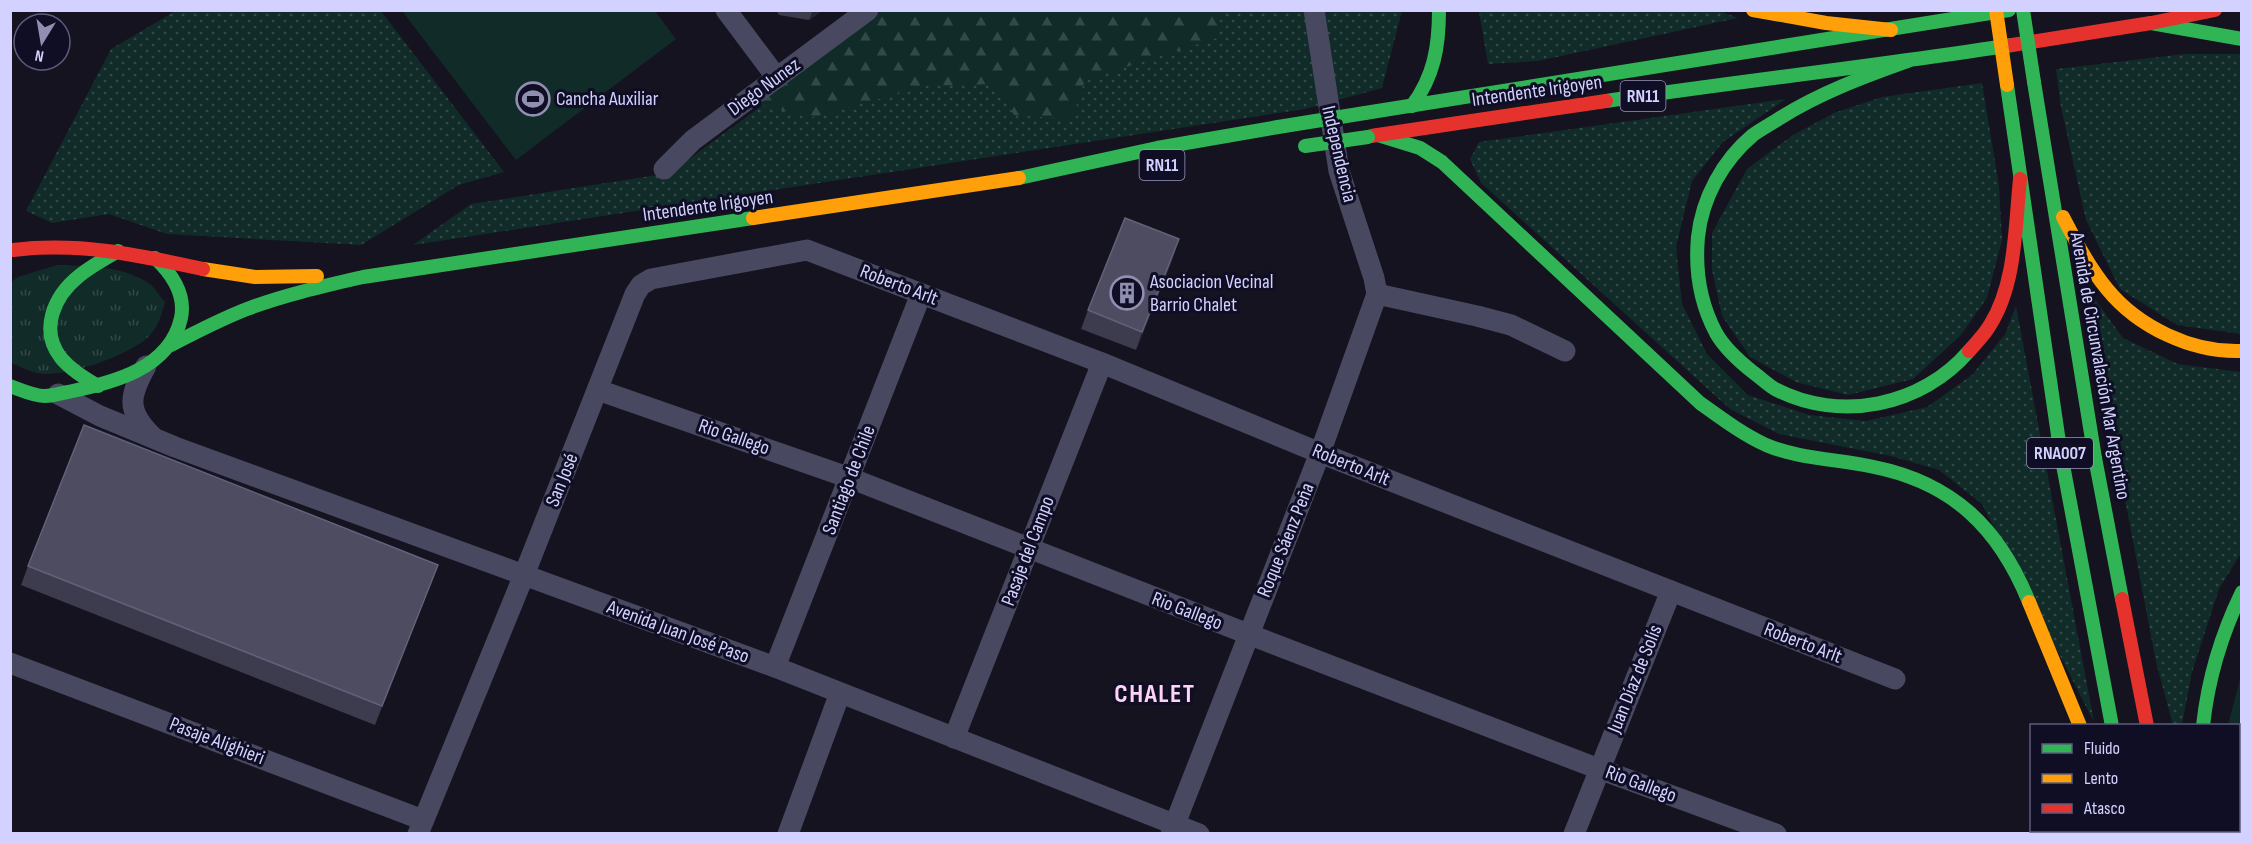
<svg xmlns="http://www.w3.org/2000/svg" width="2252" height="844" font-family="'Sofia Sans Condensed',sans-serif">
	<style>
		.grass { fill: url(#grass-dots) }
		.forest { fill: url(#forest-firs) }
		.park { fill: url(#park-tufts) }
		.pitch { fill: #112b29 }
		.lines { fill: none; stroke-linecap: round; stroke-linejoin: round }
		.street { stroke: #484960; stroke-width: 21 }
		.fast { stroke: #30b455; stroke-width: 14 }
		.slow { stroke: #ff9f0a; stroke-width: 14 }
		.jam { stroke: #e5322d; stroke-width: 14 }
		.fast-bridge { stroke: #30b455; stroke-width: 14 }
		.slow-bridge { stroke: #ff9f0a; stroke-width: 14 }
		.wall { fill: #3d3c4e }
		.shaded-wall { fill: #262533 }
		.building { fill: #4d4c61; stroke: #62617a; stroke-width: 1.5 }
		.labels { text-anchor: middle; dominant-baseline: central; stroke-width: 6; stroke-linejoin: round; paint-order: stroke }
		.shield { fill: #0f0e24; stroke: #9896bd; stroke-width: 1.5 }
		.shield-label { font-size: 18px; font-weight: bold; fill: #d2d1ff }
		.street-label { font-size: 20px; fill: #d2d1ff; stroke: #0f0e24 }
		.poi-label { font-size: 20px; fill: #d2d1ff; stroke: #0f0e24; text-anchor: start }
		.district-label { font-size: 26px; font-weight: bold; letter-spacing: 1.5px; fill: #ffd3f4; stroke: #0f0e24 }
	</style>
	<defs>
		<pattern id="grass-dots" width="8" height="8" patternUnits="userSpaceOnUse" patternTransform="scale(1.5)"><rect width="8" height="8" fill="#112b29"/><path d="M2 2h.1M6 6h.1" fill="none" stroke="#334949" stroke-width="1.8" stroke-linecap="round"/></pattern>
		<pattern id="forest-firs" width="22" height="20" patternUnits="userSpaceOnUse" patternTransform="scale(1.5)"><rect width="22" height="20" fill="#112b29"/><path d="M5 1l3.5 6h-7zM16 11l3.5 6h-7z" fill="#334949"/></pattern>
		<pattern id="park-tufts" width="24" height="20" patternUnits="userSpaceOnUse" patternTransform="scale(1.5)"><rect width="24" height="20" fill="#112b29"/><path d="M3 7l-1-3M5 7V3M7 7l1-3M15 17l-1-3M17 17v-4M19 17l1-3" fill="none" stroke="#334949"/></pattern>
	</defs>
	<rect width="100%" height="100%" fill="#14131f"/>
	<!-- grass -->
	<g class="grass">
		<path d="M 177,10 L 381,11 L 504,172 L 459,185 L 361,245 L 167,234 L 109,214 L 52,223 L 26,211 L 111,49 Z"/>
		<path d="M 891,11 L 1402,11 L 1382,88 L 1305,109 L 413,245 L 471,204 L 670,173 Z"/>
		<path d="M 1720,11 L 1738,18 L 1538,61 L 1488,64 L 1479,12 L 1479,10 Z"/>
		<path d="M 2185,54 L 2241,54 L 2241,334 L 2177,325 L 2120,289 L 2086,220 L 2061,107 L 2056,69 Z"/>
		<path d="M 1982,83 L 1999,186 L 2002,240 L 1987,298 L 1961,335 L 1913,379 L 1848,395 L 1796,382 L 1750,357 L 1722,316 L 1712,270 L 1712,233 L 1747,169 L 1793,135 L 1834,113 L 1882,97 Z"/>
		<path d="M 1786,99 L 1723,142 L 1692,181 L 1676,247 L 1682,304 L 1707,354 L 1748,395 L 1809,415 L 1866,421 L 1927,407 L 1972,375 L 2005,334 L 2016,306 L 2094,722 L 1982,504 L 1939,470 L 1891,456 L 1779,434 L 1730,409 L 1481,183 L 1470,159 L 1479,142 Z"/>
		<path d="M 2084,284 L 2123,338 L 2178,364 L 2241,372 L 2241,553 L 2219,589 L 2192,672 L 2182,725 L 2173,725 L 2156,662 Z"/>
	</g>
	<!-- forest -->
	<path class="forest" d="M 976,10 L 982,14 L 982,10 L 1219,11 L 1217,38 L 1085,80 L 1072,119 L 1014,115 L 995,84 L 927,86 L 810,118 L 747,101 L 851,11 Z"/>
	<!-- park -->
	<path class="park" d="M 57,265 C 87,266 124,266 150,284 C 155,288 160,297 165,302 C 161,316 158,329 146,339 C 127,356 61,379 37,373 C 28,371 19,366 11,363 L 10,283 L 18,277 Z"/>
	<!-- pitch -->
	<g class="pitch">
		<path d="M 402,11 L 655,11 L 676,39 L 516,160 Z"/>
		<path d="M 2241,675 L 2242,788 L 2238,788 L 2238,726 L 2228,725 Z"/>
	</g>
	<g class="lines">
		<!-- street -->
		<g class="street">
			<path d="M 726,10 L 777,78"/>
			<path d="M 1314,10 L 1339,171 L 1374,278 L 1377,294"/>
			<path d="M 664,169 L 693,140 L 868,10"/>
			<path d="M 146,366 C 130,395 125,410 152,436"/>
			<path d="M 598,390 L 850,478 L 1248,634 L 1599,769 L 1776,834"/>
			<path d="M 58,394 L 100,416 L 175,447 L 775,667 L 1199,834"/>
			<path d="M 10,663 L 423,820"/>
			<path d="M 775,667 L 921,294"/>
			<path d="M 954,738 L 1102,363"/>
			<path d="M 418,834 L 524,575 L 635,294 L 641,285 L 651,279 L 807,250 L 1102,363 L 1320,453 L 1895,679"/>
			<path d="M 788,834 L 840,693"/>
			<path d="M 1171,834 L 1320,453 L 1377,294 L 1477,316 L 1511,325 L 1565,351"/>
			<path d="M 1574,834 L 1671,591"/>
		</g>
		<!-- fast -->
		<g class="fast">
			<path d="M 2151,23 L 2242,39"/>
			<path d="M 1908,61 C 1863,77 1820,93 1780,118 C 1771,124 1761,129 1753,135 C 1723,160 1702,198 1698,237 C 1695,270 1700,303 1716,333 C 1725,349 1740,362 1754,373 C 1761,378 1768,385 1775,389 C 1840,423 1922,406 1969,351"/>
			<path d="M 2034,82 L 2095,458 L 2122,599"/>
			<path d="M 2007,85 L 2060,449 L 2112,726"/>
			<path d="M 1606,101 C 1741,81 1877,66 2012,45"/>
			<path d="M 1412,106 C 1434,76 1439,47 1439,10"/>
			<path d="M 1365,113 L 2009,10"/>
			<path d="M 1378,135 L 1420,148 L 1442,162 L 1700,403 C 1721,418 1742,434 1766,445 C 1799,459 1839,459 1874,467 C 1953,483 1999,528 2029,602"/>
			<path d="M 1019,178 L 1157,148 L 1278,127"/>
			<path d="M 171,345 C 196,332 221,319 247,309 C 284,295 324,286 363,277 L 753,218"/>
			<path d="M 10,386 C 21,390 34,396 45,396 C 53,396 61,393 68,392 C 112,383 170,369 181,318 C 186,294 172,274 155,258"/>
			<path d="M 98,386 C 85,378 71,370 61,358 C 39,330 54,296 79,276 C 91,266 105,259 118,251"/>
			<path d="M 2203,726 C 2208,679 2221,635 2242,592"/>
			<path d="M 2121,830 L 2122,834"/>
			<path d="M 2174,830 L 2175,834"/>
		</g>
		<!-- slow -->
		<g class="slow">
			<path d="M 1753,10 L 1826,23 L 1891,30"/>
			<path d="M 2063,217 C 2076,242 2089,267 2107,289 C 2138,327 2192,353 2242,351"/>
			<path d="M 753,218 L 1019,178"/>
			<path d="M 203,269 L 255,277 L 317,276"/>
			<path d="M 2029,602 L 2080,726"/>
			<path d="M 2200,830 L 2200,834"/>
		</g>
		<!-- jam -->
		<g class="jam">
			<path d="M 2012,45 L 2151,23 L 2215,10"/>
			<path d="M 1371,136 L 1606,101"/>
			<path d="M 13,250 C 80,242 138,255 203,269"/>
			<path d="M 1969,351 C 1976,343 1985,334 1990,325 C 2016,284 2015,227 2020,179"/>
			<path d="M 2122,599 L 2147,726"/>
		</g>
		<!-- fast-bridge -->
		<g class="fast-bridge">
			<path d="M 2023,10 L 2034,82"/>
			<path d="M 1278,127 L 1365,113"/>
			<path d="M 1305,146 L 1368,137"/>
		</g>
		<!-- slow-bridge -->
		<path class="slow-bridge" d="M 1996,10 L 2007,85"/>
	</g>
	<!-- wall -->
	<g class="wall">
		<path d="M 776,10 L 823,10 L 809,20 L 779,15 Z"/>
		<path d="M 1173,258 L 1136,350 L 1081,329 L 1088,310 Z"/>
		<path d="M 438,565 L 375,725 L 21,585 L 28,566 Z"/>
	</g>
	<!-- shaded-wall -->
	<g class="shaded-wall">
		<path d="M 813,10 L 823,10 L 809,20 Z"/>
		<path d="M 1179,239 L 1173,258 L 1136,350 L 1142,332 Z"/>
		<path d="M 438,565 L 431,583 L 375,725 L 382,706 Z"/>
	</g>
	<!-- building -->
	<g class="building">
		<path d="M 1125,218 L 1179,239 L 1142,332 L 1088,310 Z"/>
		<path d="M 84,425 L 438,565 L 382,706 L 28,566 Z"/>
	</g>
	<!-- icons -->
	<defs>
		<symbol id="stadium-ring" viewBox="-11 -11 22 22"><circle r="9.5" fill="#0f0e24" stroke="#908eb1" stroke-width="1.5"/><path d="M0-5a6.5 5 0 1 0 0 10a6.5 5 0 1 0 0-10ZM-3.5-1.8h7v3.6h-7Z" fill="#908eb1"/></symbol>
		<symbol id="building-ring" viewBox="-11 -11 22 22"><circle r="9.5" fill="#0f0e24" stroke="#908eb1" stroke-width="1.5"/><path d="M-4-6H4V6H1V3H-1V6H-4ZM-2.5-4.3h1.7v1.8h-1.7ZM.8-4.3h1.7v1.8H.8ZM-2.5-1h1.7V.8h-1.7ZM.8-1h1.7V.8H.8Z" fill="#908eb1"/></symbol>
	</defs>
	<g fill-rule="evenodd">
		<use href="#stadium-ring" x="514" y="80" width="38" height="38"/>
		<use href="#building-ring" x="1108" y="274" width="38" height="38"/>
	</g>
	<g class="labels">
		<!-- shield labels -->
		<g class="shield">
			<rect x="1620.5" y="81" width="45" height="30" rx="4.5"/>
			<rect x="1139.5" y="150" width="45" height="30" rx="4.5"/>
			<rect x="2027" y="438" width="66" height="30" rx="4.5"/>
		</g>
		<g class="shield-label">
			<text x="1643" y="96">RN11</text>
			<text x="1162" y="165">RN11</text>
			<text x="2060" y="453">RNA007</text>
		</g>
		<!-- street labels -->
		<g class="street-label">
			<text transform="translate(764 87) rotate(-36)">Diego Nunez</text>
			<text transform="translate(1537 91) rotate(-8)">Intendente Irigoyen</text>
			<text transform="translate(1339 154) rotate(77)">Independencia</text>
			<text transform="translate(708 206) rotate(-8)">Intendente Irigoyen</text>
			<text transform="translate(899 285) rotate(21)">Roberto Arlt</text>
			<text transform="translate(2100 366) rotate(80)">Avenida de Circunvalación Mar Argentino</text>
			<text transform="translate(734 437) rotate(19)">Rio Gallego</text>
			<text transform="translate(1351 465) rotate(22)">Roberto Arlt</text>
			<text transform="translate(562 480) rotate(-68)">San José</text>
			<text transform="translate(849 480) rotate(-69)">Santiago de Chile</text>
			<text transform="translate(1286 540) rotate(-68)">Roque Sáenz Peña</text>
			<text transform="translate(1028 551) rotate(-69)">Pasaje del Campo</text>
			<text transform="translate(1187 611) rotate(21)">Rio Gallego</text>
			<text transform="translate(678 632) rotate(20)">Avenida Juan José Paso</text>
			<text transform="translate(1803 643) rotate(21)">Roberto Arlt</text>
			<text transform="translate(1635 679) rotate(-68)">Juan Díaz de Solís</text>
			<text transform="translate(217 741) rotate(21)">Pasaje Alighieri</text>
			<text transform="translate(1641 784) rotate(20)">Rio Gallego</text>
		</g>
		<!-- poi labels -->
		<g class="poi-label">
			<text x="556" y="99">Cancha Auxiliar</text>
			<text x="1150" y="282">Asociacion Vecinal<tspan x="1150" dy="23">Barrio Chalet</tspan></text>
		</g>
		<!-- district labels -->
		<g class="district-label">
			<text x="1155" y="694">CHALET</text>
		</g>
	</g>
	<!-- border -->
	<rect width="2252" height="844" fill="none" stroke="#d2d1ff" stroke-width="24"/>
	<!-- legend -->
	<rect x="2030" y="724" width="210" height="108" fill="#0f0e24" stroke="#5d5c7c" stroke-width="1.5"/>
	<rect x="2042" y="744" width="30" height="9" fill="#30b455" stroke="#5d5c7c" stroke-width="1.5"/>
	<text x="2084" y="754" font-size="18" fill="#d2d1ff">Fluido</text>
	<rect x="2042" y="774" width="30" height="9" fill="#ff9f0a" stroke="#5d5c7c" stroke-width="1.5"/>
	<text x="2084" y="784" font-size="18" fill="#d2d1ff">Lento</text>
	<rect x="2042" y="804" width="30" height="9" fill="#e5322d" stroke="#5d5c7c" stroke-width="1.5"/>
	<text x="2084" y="814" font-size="18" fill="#d2d1ff">Atasco</text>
	<!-- north arrow -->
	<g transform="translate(42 42) rotate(191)"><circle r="28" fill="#0f0e24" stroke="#5d5c7c" stroke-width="1.5"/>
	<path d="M0-4.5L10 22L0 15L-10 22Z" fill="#908eb1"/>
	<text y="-9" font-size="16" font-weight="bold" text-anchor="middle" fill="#d2d1ff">N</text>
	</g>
</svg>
